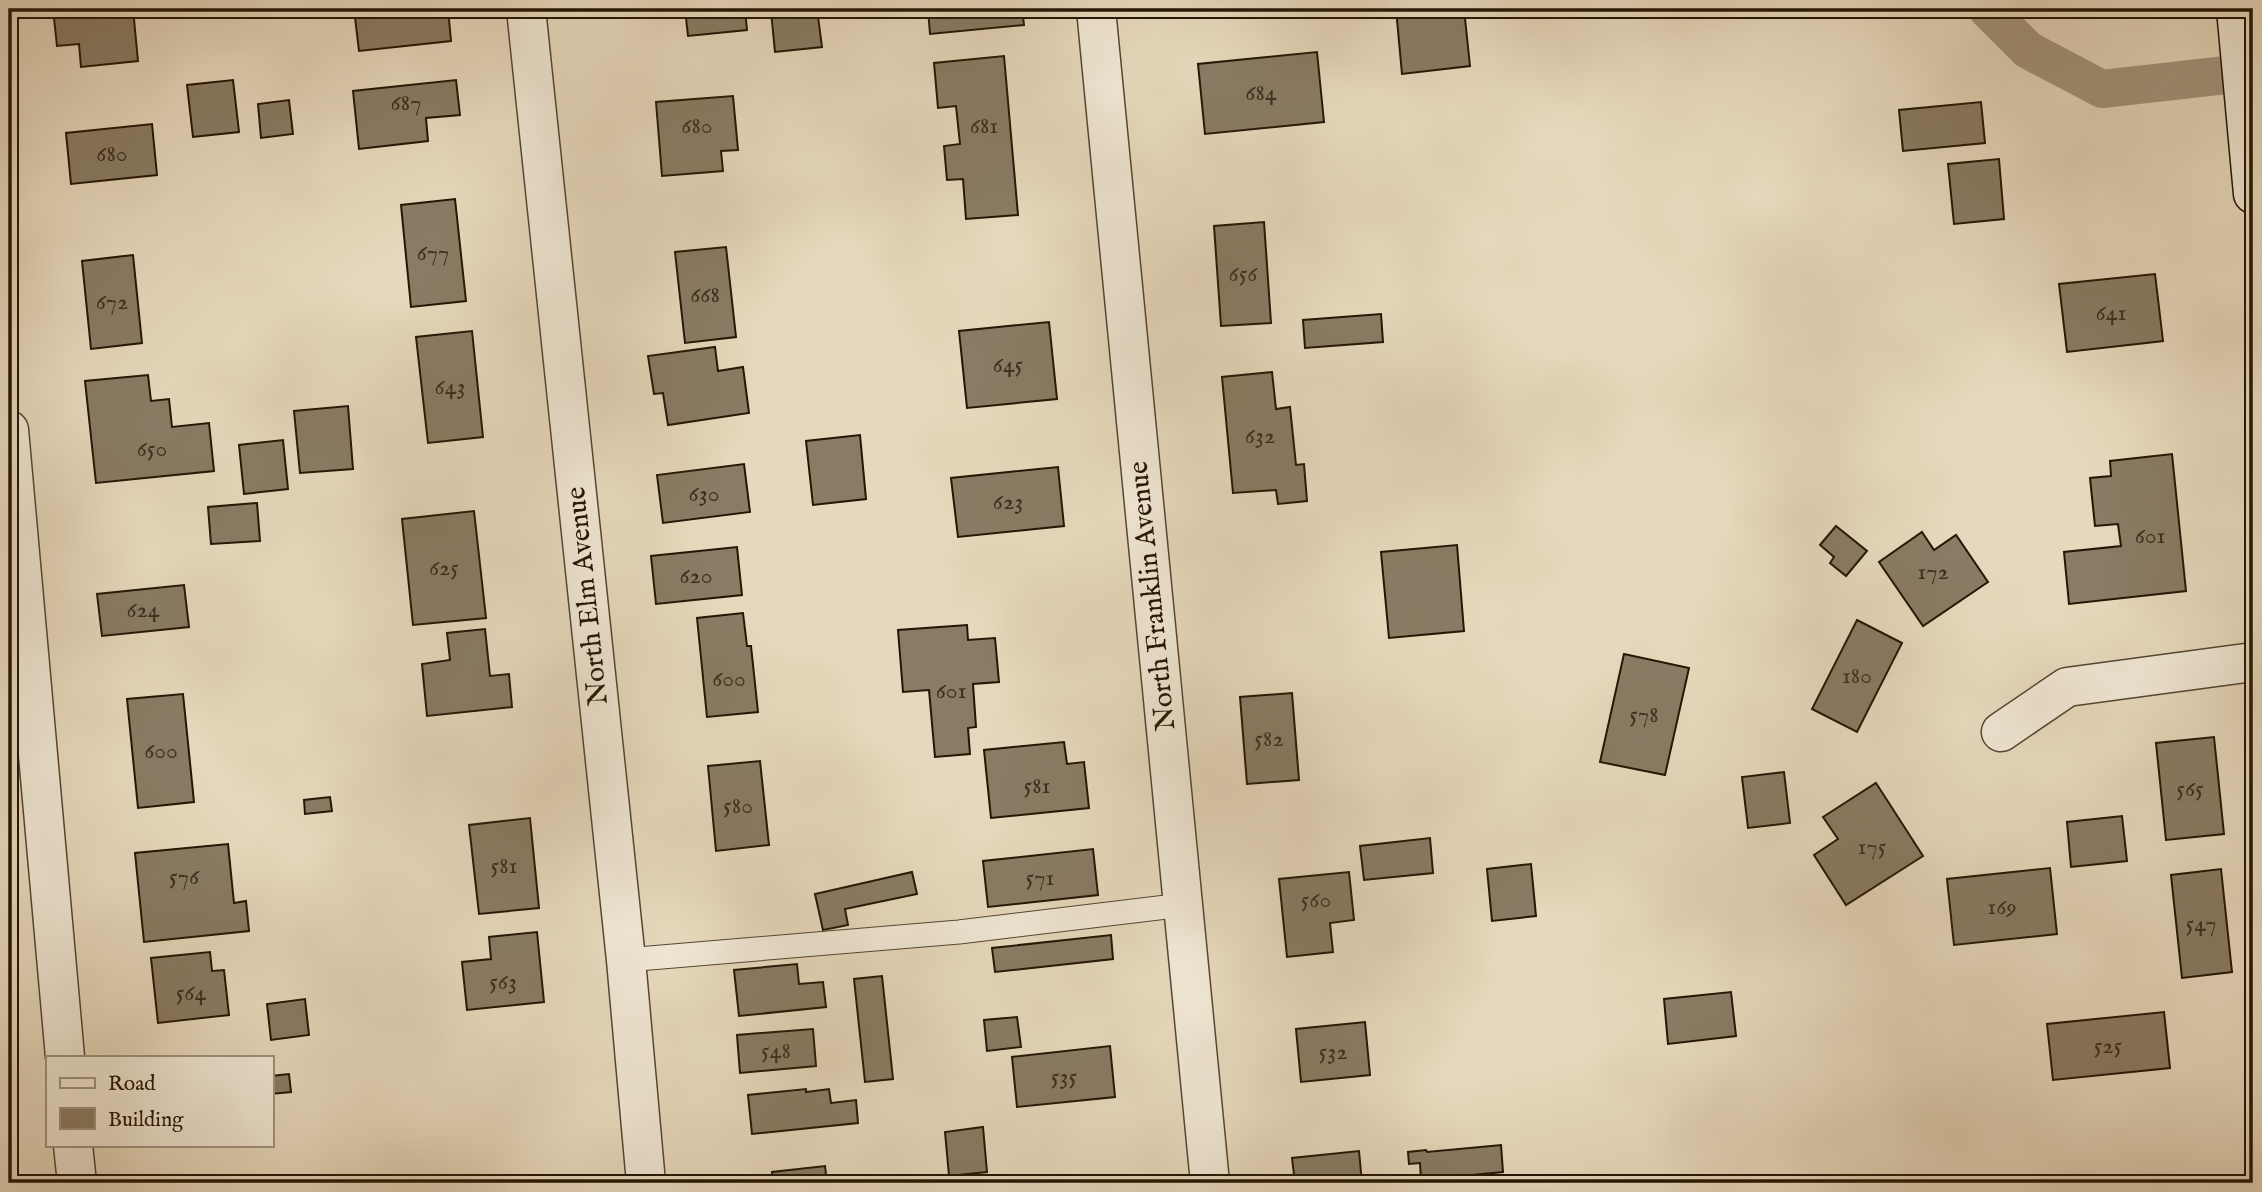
<svg xmlns="http://www.w3.org/2000/svg" width="2262" height="1192" font-family="'IM FELL English',serif">
	<style>
		.lines { fill: none; stroke-linecap: round; stroke-linejoin: round }
		.canal { stroke: #a4967d; stroke-width: 38 }
		.building { fill: #897b64; stroke: #241604; stroke-width: 2 }
		.lane-casing { stroke: #544632; stroke-width: 25 }
		.street-casing { stroke: #544632; stroke-width: 41 }
		.secondary-casing { stroke: #241604; stroke-width: 41 }
		.lane { stroke: #efe6d3; stroke-width: 23 }
		.street { stroke: #efe6d3; stroke-width: 38 }
		.secondary { stroke: #efe6d3; stroke-width: 38 }
		.labels { text-anchor: middle; dominant-baseline: central; stroke-width: 6; stroke-linejoin: round; paint-order: stroke }
		.number-label { font-size: 24px; fill: #3d2f1c }
		.street-label { font-size: 28px; fill: #241604; stroke: #efe6d3 }
	</style>
	<rect width="100%" height="100%" fill="#e6d8bc"/>
	<filter id="stains"><feTurbulence type="fractalNoise" baseFrequency=".00286" numOctaves="4"/><feColorMatrix values="0 0 0 0 .2 0 0 0 0 .09 0 0 0 0 .02 0 0 0 .5 -.17"/></filter>
	<radialGradient id="worn" r=".72"><stop offset=".6" stop-color="#630" stop-opacity="0"/><stop offset="1" stop-color="#630" stop-opacity=".3"/></radialGradient>
	<g class="lines">
		<!-- canal -->
		<path class="canal" d="M 1987,9 L 2028,50 L 2102,89 L 2253,72"/>
	</g>
	<!-- building -->
	<g class="building">
		<path d="M 53,9 L 133,9 L 138,61 L 81,67 L 79,44 L 57,46 Z"/>
		<path d="M 354,9 L 448,9 L 451,41 L 359,51 Z"/>
		<path d="M 685,9 L 745,9 L 747,30 L 688,36 Z"/>
		<path d="M 796,9 L 817,9 L 822,47 L 775,52 L 771,11 Z"/>
		<path d="M 928,9 L 1022,9 L 1024,25 L 930,34 Z"/>
		<path d="M 1396,9 L 1464,9 L 1470,66 L 1402,74 Z"/>
		<path d="M 1317,52 L 1324,122 L 1205,134 L 1198,64 Z"/>
		<path d="M 1004,56 L 1018,215 L 966,219 L 963,179 L 947,180 L 944,146 L 960,144 L 956,106 L 938,108 L 934,63 Z"/>
		<path d="M 233,80 L 239,132 L 193,137 L 187,85 Z"/>
		<path d="M 456,80 L 460,115 L 426,118 L 428,141 L 359,149 L 353,91 Z"/>
		<path d="M 733,96 L 738,150 L 721,151 L 723,171 L 662,176 L 656,102 Z"/>
		<path d="M 289,100 L 293,134 L 261,138 L 258,104 Z"/>
		<path d="M 1981,102 L 1985,143 L 1903,151 L 1899,110 Z"/>
		<path d="M 152,124 L 157,175 L 71,184 L 66,133 Z"/>
		<path d="M 1999,159 L 2004,219 L 1954,224 L 1948,164 Z"/>
		<path d="M 455,199 L 466,301 L 411,307 L 401,205 Z"/>
		<path d="M 1264,222 L 1271,323 L 1221,326 L 1214,226 Z"/>
		<path d="M 726,247 L 736,337 L 685,343 L 675,252 Z"/>
		<path d="M 133,255 L 142,343 L 91,349 L 82,261 Z"/>
		<path d="M 2155,274 L 2163,341 L 2067,352 L 2059,284 Z"/>
		<path d="M 1381,314 L 1383,342 L 1305,348 L 1303,320 Z"/>
		<path d="M 1049,322 L 1057,399 L 967,408 L 959,331 Z"/>
		<path d="M 472,331 L 483,437 L 428,443 L 416,337 Z"/>
		<path d="M 715,347 L 718,371 L 743,367 L 749,413 L 668,425 L 663,393 L 654,394 L 648,356 Z"/>
		<path d="M 1272,372 L 1276,409 L 1290,407 L 1296,465 L 1304,464 L 1307,501 L 1278,504 L 1276,490 L 1233,493 L 1222,377 Z"/>
		<path d="M 148,375 L 151,401 L 169,399 L 172,427 L 209,423 L 214,471 L 96,483 L 85,381 Z"/>
		<path d="M 348,406 L 353,469 L 300,473 L 294,411 Z"/>
		<path d="M 860,435 L 866,499 L 813,505 L 806,441 Z"/>
		<path d="M 283,440 L 288,489 L 244,494 L 239,445 Z"/>
		<path d="M 2172,454 L 2186,591 L 2069,604 L 2064,552 L 2121,546 L 2118,524 L 2095,526 L 2090,478 L 2111,476 L 2110,461 Z"/>
		<path d="M 744,464 L 750,512 L 663,523 L 657,475 Z"/>
		<path d="M 1058,467 L 1064,526 L 958,537 L 951,478 Z"/>
		<path d="M 257,503 L 260,541 L 211,544 L 208,507 Z"/>
		<path d="M 474,511 L 486,618 L 413,625 L 402,519 Z"/>
		<path d="M 1836,526 L 1867,551 L 1846,576 L 1830,563 L 1834,557 L 1820,545 Z"/>
		<path d="M 1922,532 L 1934,550 L 1956,535 L 1988,582 L 1923,626 L 1879,562 Z"/>
		<path d="M 1457,545 L 1464,631 L 1389,638 L 1381,552 Z"/>
		<path d="M 737,547 L 742,595 L 656,604 L 651,556 Z"/>
		<path d="M 184,585 L 189,627 L 102,636 L 97,594 Z"/>
		<path d="M 743,613 L 747,646 L 751,646 L 758,712 L 707,717 L 697,618 Z"/>
		<path d="M 1857,620 L 1902,643 L 1857,732 L 1812,709 Z"/>
		<path d="M 967,625 L 968,640 L 995,638 L 999,682 L 973,684 L 976,727 L 968,728 L 970,754 L 935,757 L 929,690 L 903,692 L 898,630 Z"/>
		<path d="M 485,629 L 490,676 L 509,674 L 512,707 L 427,716 L 422,664 L 450,660 L 447,633 Z"/>
		<path d="M 1624,654 L 1689,668 L 1665,775 L 1600,762 Z"/>
		<path d="M 1292,693 L 1299,780 L 1247,784 L 1240,697 Z"/>
		<path d="M 183,694 L 194,802 L 138,808 L 127,699 Z"/>
		<path d="M 2214,737 L 2224,834 L 2166,840 L 2156,743 Z"/>
		<path d="M 1064,742 L 1067,764 L 1084,762 L 1089,808 L 991,818 L 984,750 Z"/>
		<path d="M 760,761 L 769,845 L 716,851 L 708,766 Z"/>
		<path d="M 1784,772 L 1790,823 L 1748,828 L 1742,777 Z"/>
		<path d="M 1876,783 L 1923,856 L 1846,905 L 1814,855 L 1838,839 L 1823,817 Z"/>
		<path d="M 330,797 L 332,811 L 305,814 L 304,800 Z"/>
		<path d="M 2122,816 L 2127,861 L 2071,867 L 2067,822 Z"/>
		<path d="M 530,818 L 539,908 L 479,914 L 469,825 Z"/>
		<path d="M 1430,838 L 1433,873 L 1364,880 L 1360,846 Z"/>
		<path d="M 228,844 L 234,903 L 246,901 L 249,931 L 144,942 L 135,853 Z"/>
		<path d="M 1093,849 L 1098,895 L 988,907 L 983,861 Z"/>
		<path d="M 1531,864 L 1536,916 L 1492,921 L 1487,869 Z"/>
		<path d="M 2050,868 L 2057,934 L 1954,945 L 1947,879 Z"/>
		<path d="M 2221,869 L 2232,972 L 2182,978 L 2171,875 Z"/>
		<path d="M 912,872 L 917,894 L 845,909 L 848,925 L 823,930 L 815,894 Z"/>
		<path d="M 1349,872 L 1354,920 L 1330,923 L 1333,952 L 1287,957 L 1279,879 Z"/>
		<path d="M 537,932 L 544,1002 L 467,1010 L 462,962 L 491,959 L 489,937 Z"/>
		<path d="M 1111,935 L 1113,959 L 995,972 L 992,948 Z"/>
		<path d="M 210,952 L 212,971 L 224,970 L 229,1015 L 158,1023 L 151,958 Z"/>
		<path d="M 797,964 L 799,984 L 823,982 L 826,1007 L 739,1016 L 734,970 Z"/>
		<path d="M 882,976 L 893,1079 L 865,1082 L 854,979 Z"/>
		<path d="M 1731,992 L 1736,1036 L 1668,1044 L 1664,999 Z"/>
		<path d="M 305,999 L 309,1035 L 271,1040 L 267,1004 Z"/>
		<path d="M 2164,1012 L 2170,1068 L 2053,1080 L 2047,1024 Z"/>
		<path d="M 1017,1017 L 1021,1047 L 987,1051 L 984,1020 Z"/>
		<path d="M 1365,1022 L 1370,1075 L 1301,1082 L 1296,1029 Z"/>
		<path d="M 813,1029 L 816,1066 L 740,1073 L 737,1035 Z"/>
		<path d="M 1110,1046 L 1115,1097 L 1017,1107 L 1012,1057 Z"/>
		<path d="M 289,1074 L 291,1092 L 271,1094 L 271,1076 Z"/>
		<path d="M 806,1089 L 806,1092 L 829,1089 L 831,1103 L 856,1100 L 858,1123 L 752,1134 L 748,1095 Z"/>
		<path d="M 983,1127 L 987,1172 L 949,1176 L 945,1132 Z"/>
		<path d="M 1501,1145 L 1503,1172 L 1421,1180 L 1420,1163 L 1409,1164 L 1408,1152 L 1426,1150 L 1427,1152 Z"/>
		<path d="M 1359,1151 L 1362,1183 L 1295,1183 L 1292,1158 Z"/>
		<path d="M 825,1166 L 827,1183 L 773,1183 L 772,1172 Z"/>
	</g>
	<g class="lines">
		<defs>
			<path id="lane" d="M 626,960 L 959,932 L 1183,905"/>
			<g id="street">
				<path d="M 526,9 L 626,960 L 646,1183"/>
				<path d="M 1096,9 L 1210,1183"/>
				<path d="M 9,430 L 65,1057"/>
				<path d="M 2001,732 L 2067,687 L 2253,662"/>
				<path d="M 73,1145 L 77,1183"/>
			</g>
			<path id="secondary" d="M 2236,9 L 2253,194"/>
		</defs>
		<!-- lane casing -->
		<use href="#lane" class="lane-casing"/>
		<!-- street casing -->
		<use href="#street" class="street-casing"/>
		<!-- secondary casing -->
		<use href="#secondary" class="secondary-casing"/>
		<!-- lane -->
		<use href="#lane" class="lane"/>
		<!-- street -->
		<use href="#street" class="street"/>
		<!-- secondary -->
		<use href="#secondary" class="secondary"/>
	</g>
	<g class="labels">
		<!-- number labels -->
		<g class="number-label">
			<text x="1261" y="93">684</text>
			<text x="406" y="103">687</text>
			<text x="697" y="126">680</text>
			<text x="984" y="126">681</text>
			<text x="112" y="154">680</text>
			<text x="433" y="253">677</text>
			<text x="1243" y="274">656</text>
			<text x="705" y="295">668</text>
			<text x="112" y="302">672</text>
			<text x="2111" y="313">641</text>
			<text x="1008" y="365">645</text>
			<text x="450" y="387">643</text>
			<text x="1260" y="436">632</text>
			<text x="152" y="449">650</text>
			<text x="704" y="494">630</text>
			<text x="1008" y="502">623</text>
			<text x="2150" y="536">601</text>
			<text x="444" y="568">625</text>
			<text x="1933" y="572">172</text>
			<text x="696" y="576">620</text>
			<text x="143" y="610">624</text>
			<text x="1857" y="676">180</text>
			<text x="729" y="679">600</text>
			<text x="951" y="691">601</text>
			<text x="1644" y="715">578</text>
			<text x="1269" y="739">582</text>
			<text x="161" y="751">600</text>
			<text x="1037" y="786">581</text>
			<text x="2190" y="789">565</text>
			<text x="738" y="806">580</text>
			<text x="1872" y="847">175</text>
			<text x="504" y="866">581</text>
			<text x="184" y="877">576</text>
			<text x="1040" y="878">571</text>
			<text x="1316" y="900">560</text>
			<text x="2002" y="907">169</text>
			<text x="2201" y="924">547</text>
			<text x="503" y="982">563</text>
			<text x="191" y="993">564</text>
			<text x="2108" y="1046">525</text>
			<text x="776" y="1051">548</text>
			<text x="1333" y="1052">532</text>
			<text x="1064" y="1077">535</text>
		</g>
		<!-- street labels -->
		<g class="street-label">
			<text transform="translate(588 596) rotate(-96)">North Elm Avenue</text>
			<text transform="translate(1153 596) rotate(-96)">North Franklin Avenue</text>
		</g>
	</g>
	<!-- margin -->
	<rect width="2262" height="1192" fill="none" stroke="#e6d8bc" stroke-width="35"/>
	<rect x="10" y="10" width="2241" height="1171" fill="none" stroke="#241604" stroke-width="3.5"/>
	<rect x="18" y="18" width="2227" height="1157" fill="none" stroke="#241604" stroke-width="2"/>
	<!-- legend -->
	<rect x="46" y="1056" width="228" height="91" fill="#efe6d3" stroke="#9e9380" stroke-width="2"/>
	<rect x="60" y="1078" width="35" height="10" fill="#efe6d3" stroke="#9e9380" stroke-width="2"/>
	<text x="108" y="1090" font-size="21" fill="#241604">Road</text>
	<rect x="60" y="1108" width="35" height="21" fill="#897b64" stroke="#9e9380" stroke-width="2"/>
	<text x="108" y="1126" font-size="21" fill="#241604">Building</text>
	<rect width="100%" height="100%" filter="url(#stains)"/>
	<rect width="100%" height="100%" fill="url(#worn)"/>
</svg>
